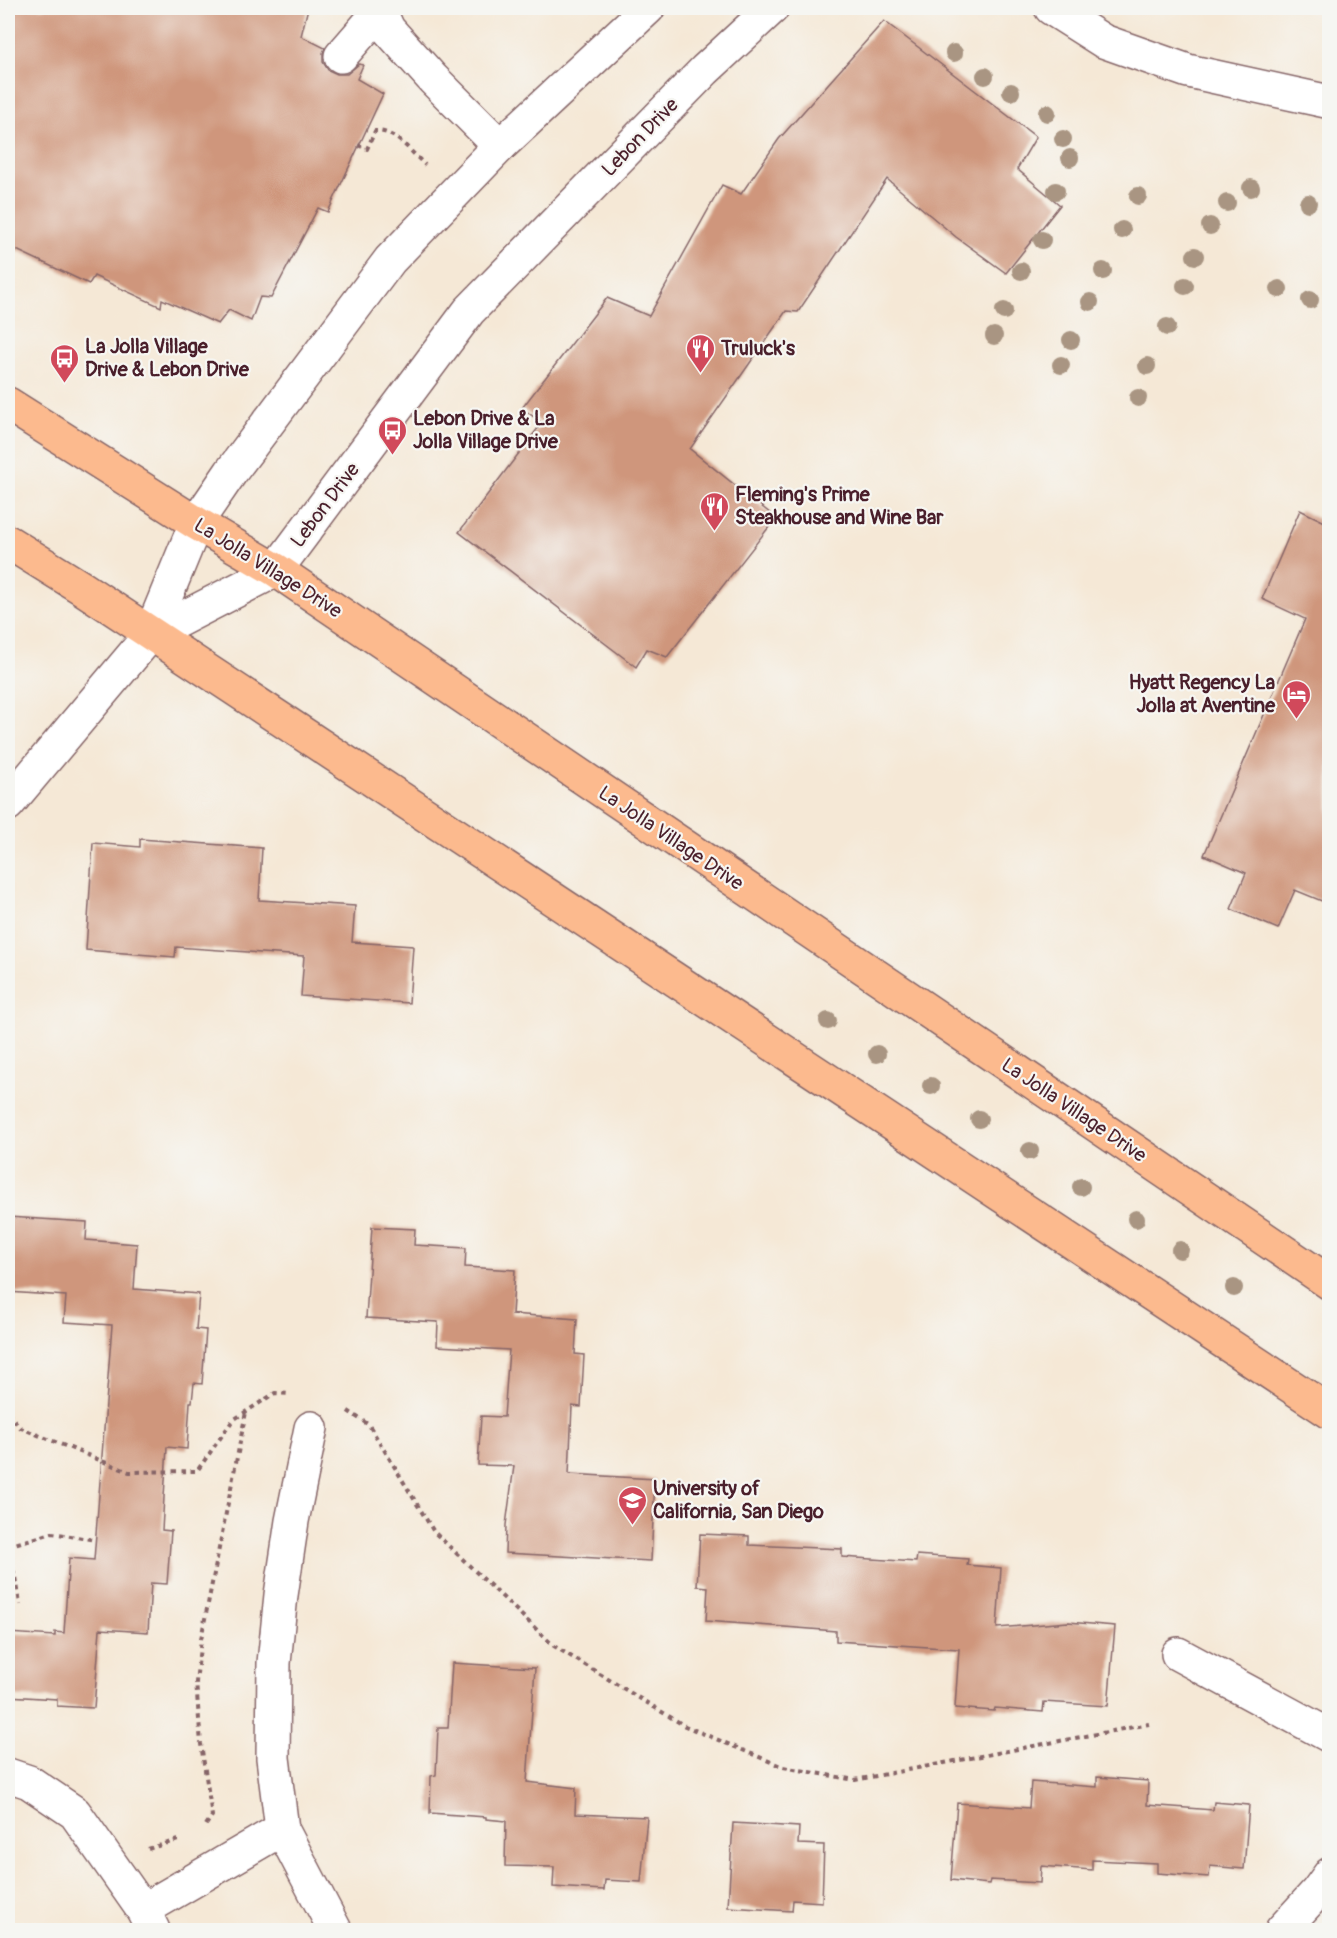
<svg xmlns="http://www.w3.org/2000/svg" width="1337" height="1938" font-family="Pangolin,sans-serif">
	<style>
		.building { fill: #cf967c }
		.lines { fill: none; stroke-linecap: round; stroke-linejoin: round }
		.minor-casing { stroke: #866567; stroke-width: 36 }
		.major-casing { stroke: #866567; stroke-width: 36 }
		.path { stroke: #866567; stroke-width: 4; stroke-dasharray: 4.5 4.5; stroke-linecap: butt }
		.minor { stroke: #fff; stroke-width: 33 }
		.major { stroke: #fcba8e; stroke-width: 33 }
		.tree { fill: #a99582 }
		.labels { text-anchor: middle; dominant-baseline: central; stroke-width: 4.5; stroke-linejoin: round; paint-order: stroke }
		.street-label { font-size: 20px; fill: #4a1f2b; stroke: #f6f6f2 }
		.poi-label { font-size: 20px; font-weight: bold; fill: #4a1f2b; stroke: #f6f6f2; text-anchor: start }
	</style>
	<rect width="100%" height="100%" fill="#f6f6f2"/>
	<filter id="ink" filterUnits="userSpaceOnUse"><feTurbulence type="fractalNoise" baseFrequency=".0167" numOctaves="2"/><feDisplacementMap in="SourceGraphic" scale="12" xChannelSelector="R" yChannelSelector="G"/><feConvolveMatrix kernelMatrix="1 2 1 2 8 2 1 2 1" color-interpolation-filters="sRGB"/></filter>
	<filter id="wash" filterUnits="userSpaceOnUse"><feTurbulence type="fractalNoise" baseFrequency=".008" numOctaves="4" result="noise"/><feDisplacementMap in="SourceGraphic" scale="24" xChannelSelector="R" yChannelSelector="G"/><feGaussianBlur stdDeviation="1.35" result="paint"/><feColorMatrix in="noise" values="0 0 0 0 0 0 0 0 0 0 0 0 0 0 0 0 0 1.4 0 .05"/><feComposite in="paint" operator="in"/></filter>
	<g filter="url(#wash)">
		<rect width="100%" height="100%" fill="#f5e8d6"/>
		<g id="blocks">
			<!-- building -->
			<g class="building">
				<path d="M 8,8 L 308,8 L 301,36 L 325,48 L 323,53 L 323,62 L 328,70 L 337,74 L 347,74 L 359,64 L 363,65 L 357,79 L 383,94 L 328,212 L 318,208 L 271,298 L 260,297 L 251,321 L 229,310 L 218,324 L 162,299 L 161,307 L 94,276 L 89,284 L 8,246 Z"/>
				<path d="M 884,21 L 1036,137 L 1017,169 L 1060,205 L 1006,273 L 956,237 L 887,179 L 798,312 L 786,311 L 690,449 L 776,518 L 667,657 L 647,649 L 636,667 L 459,532 L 542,423 L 522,408 L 607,298 L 649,316 L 722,185 L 741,194 L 779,139 Z"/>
				<path d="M 1300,510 L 1329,524 L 1329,904 L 1295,890 L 1278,929 L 1231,909 L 1246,873 L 1204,855 L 1305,619 L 1262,599 Z"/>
				<path d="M 140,839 L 262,848 L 259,900 L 355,906 L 352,942 L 413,946 L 409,1003 L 301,996 L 304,956 L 176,947 L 175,957 L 86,950 L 93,843 L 140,847 Z"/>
				<path d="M 8,1217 L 87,1222 L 86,1240 L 137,1244 L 134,1289 L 199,1294 L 196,1329 L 206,1330 L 202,1384 L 194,1383 L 192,1402 L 190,1402 L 187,1449 L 167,1447 L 162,1530 L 171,1531 L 167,1584 L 151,1583 L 148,1632 L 100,1629 L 94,1708 L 57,1706 L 57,1699 L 8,1696 L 8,1633 L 55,1636 L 55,1632 L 64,1633 L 69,1558 L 94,1560 L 112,1325 L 64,1322 L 66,1296 L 8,1292 Z"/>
				<path d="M 372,1227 L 415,1229 L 414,1245 L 466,1248 L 465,1267 L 515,1270 L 512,1314 L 577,1319 L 575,1354 L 584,1355 L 581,1407 L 572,1406 L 569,1474 L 655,1479 L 651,1561 L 505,1553 L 506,1525 L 514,1466 L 478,1465 L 481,1416 L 504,1417 L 509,1350 L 437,1346 L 438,1322 L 366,1318 Z"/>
				<path d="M 700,1534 L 749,1536 L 749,1545 L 842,1549 L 842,1557 L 916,1562 L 917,1555 L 968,1559 L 967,1565 L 1001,1568 L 997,1628 L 1068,1622 L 1115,1626 L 1108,1706 L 1044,1702 L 1043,1712 L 995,1708 L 994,1711 L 955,1708 L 959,1649 L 836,1641 L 836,1631 L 706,1621 L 708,1587 L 697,1586 Z"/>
				<path d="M 452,1663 L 535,1668 L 527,1782 L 576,1788 L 575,1814 L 647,1817 L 641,1882 L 605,1880 L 604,1890 L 553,1887 L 554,1867 L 505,1866 L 506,1821 L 486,1819 L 486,1817 L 430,1813 L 431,1776 L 436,1775 L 438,1728 L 448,1728 Z"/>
				<path d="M 1097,1777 L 1148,1781 L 1147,1805 L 1213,1810 L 1214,1802 L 1249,1805 L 1244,1869 L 1210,1866 L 1209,1877 L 1157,1873 L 1157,1863 L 1092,1860 L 1092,1870 L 1041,1866 L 1040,1883 L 990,1880 L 989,1884 L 951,1880 L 957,1803 L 1029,1808 L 1031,1782 L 1097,1787 Z"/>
				<path d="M 733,1823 L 799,1827 L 798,1844 L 824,1845 L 822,1902 L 793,1900 L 792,1911 L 728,1907 Z"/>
			</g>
		</g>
	</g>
	<g filter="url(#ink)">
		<use href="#blocks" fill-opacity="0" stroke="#866567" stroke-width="1.5"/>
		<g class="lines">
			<defs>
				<g id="minor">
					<path d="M 381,8 L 380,11 L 388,29 L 433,79 L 500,146"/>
					<path d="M 1051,8 L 1103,41 L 1188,71 L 1330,102"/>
					<path d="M 341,56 L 380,11"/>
					<path d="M 150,635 L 276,570 L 469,311 L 705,70 L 772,8"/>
					<path d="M 8,804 L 150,635 L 196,523 L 231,472 L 390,260 L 500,146 L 648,8"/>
					<path d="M 311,1428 L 292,1521 L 281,1595 L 274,1663 L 273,1758 L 282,1829 L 335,1930"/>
					<path d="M 1178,1654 L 1330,1736"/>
					<path d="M 8,1775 L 29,1782 L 75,1813 L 143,1910 L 153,1930"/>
					<path d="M 143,1910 L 282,1829"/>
					<path d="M 1282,1930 L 1317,1892 L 1330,1874"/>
				</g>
				<g id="major">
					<path d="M 8,404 L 196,523 L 276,570 L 1330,1283"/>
					<path d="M 8,542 L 82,588 L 1330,1412"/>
				</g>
			</defs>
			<!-- minor casing -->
			<use href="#minor" class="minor-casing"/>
			<!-- major casing -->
			<use href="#major" class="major-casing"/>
			<!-- path -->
			<g class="path">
				<path d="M 358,145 L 367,149 L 375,131 C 395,130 412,153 425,165"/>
				<path d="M 348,1411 L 369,1425 L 434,1532 L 554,1646 L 685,1726 L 783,1767 L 855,1780 L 1149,1724"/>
				<path d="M 8,1413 L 21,1428 L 129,1472 L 197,1471 L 233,1420 L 275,1393 L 289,1394"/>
				<path d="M 8,1546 L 52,1533 L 95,1540"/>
				<path d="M 8,1562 L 16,1576 L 20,1605"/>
				<path d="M 206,1825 L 212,1816 L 201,1744 L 196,1682 L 201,1639 L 246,1412"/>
				<path d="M 148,1849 L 178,1840"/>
			</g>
			<!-- minor -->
			<use href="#minor" class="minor"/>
			<!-- major -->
			<use href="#major" class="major"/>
		</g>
		<!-- trees -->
		<g class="tree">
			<circle cx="954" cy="53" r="9"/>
			<circle cx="985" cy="76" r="9"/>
			<circle cx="1011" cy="92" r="9"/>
			<circle cx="1047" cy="113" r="9"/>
			<circle cx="1063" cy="139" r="9"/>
			<circle cx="1070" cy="158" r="9"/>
			<circle cx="1251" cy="188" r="9"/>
			<circle cx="1056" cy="191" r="9"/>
			<circle cx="1138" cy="196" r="9"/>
			<circle cx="1227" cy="203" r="9"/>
			<circle cx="1308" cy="203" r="9"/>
			<circle cx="1210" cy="226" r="9"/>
			<circle cx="1122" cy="230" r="9"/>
			<circle cx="1042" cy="240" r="9"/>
			<circle cx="1195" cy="256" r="9"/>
			<circle cx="1021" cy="271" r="9"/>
			<circle cx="1103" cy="271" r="9"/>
			<circle cx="1185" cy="286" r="9"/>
			<circle cx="1279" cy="289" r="9"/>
			<circle cx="1310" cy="300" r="9"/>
			<circle cx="1090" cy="302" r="9"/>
			<circle cx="1004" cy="311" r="9"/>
			<circle cx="1167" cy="327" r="9"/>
			<circle cx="994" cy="336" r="9"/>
			<circle cx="1071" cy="340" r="9"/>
			<circle cx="1061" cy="365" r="9"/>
			<circle cx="1147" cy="366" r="9"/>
			<circle cx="1138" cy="398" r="9"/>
			<circle cx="828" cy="1021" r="9"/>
			<circle cx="877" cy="1054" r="9"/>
			<circle cx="931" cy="1086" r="9"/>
			<circle cx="979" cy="1119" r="9"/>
			<circle cx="1030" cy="1151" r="9"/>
			<circle cx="1081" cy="1187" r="9"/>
			<circle cx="1136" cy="1219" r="9"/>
			<circle cx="1180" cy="1250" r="9"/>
			<circle cx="1234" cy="1288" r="9"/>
		</g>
	</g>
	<!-- icons -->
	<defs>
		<symbol id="restaurant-pin" viewBox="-11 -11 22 30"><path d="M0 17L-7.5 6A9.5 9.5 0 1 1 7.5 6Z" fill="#d1495b" stroke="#f6f6f2"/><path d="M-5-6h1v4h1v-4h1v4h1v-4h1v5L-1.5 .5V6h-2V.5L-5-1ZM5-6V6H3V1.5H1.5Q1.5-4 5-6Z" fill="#fff"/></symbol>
		<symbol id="bus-pin" viewBox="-11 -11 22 30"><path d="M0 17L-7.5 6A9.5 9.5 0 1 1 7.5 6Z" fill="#d1495b" stroke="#f6f6f2"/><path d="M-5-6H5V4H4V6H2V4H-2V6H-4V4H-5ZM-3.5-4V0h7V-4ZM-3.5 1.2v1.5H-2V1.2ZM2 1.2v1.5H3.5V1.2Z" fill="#fff"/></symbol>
		<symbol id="hotel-pin" viewBox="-11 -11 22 30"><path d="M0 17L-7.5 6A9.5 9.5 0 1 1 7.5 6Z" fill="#d1495b" stroke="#f6f6f2"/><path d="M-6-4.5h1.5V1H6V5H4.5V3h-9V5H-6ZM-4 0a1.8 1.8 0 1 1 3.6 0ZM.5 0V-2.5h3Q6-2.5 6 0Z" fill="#fff"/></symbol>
		<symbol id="university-pin" viewBox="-11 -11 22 30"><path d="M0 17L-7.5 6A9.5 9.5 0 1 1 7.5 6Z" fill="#d1495b" stroke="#f6f6f2"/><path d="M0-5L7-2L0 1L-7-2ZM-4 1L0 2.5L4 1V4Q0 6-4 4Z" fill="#fff"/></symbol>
	</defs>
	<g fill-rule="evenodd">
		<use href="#restaurant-pin" x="684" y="332" width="33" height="45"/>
		<use href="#bus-pin" x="48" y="342" width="33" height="45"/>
		<use href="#bus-pin" x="376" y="414" width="33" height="45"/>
		<use href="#restaurant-pin" x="698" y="490" width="33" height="45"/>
		<use href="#hotel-pin" x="1280" y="678" width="33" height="45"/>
		<use href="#university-pin" x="616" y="1484" width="33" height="45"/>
	</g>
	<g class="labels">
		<!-- street labels -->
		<g class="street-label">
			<text transform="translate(640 137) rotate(-46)">Lebon Drive</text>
			<text transform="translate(325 505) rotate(-53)">Lebon Drive</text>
			<text transform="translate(268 568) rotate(32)">La Jolla Village Drive</text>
			<text transform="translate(671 838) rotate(34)">La Jolla Village Drive</text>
			<text transform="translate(1074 1110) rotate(34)">La Jolla Village Drive</text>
		</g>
		<!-- poi labels -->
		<g class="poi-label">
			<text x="85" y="346">La Jolla Village<tspan x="85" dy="23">Drive &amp; Lebon Drive</tspan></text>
			<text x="721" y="348">Truluck's</text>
			<text x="413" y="418">Lebon Drive &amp; La<tspan x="413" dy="23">Jolla Village Drive</tspan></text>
			<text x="735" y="494">Fleming's Prime<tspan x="735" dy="23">Steakhouse and Wine Bar</tspan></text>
			<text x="1275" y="682" text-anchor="end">Hyatt Regency La<tspan x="1275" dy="23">Jolla at Aventine</tspan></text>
			<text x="653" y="1488">University of<tspan x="653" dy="23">California, San Diego</tspan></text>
		</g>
	</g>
	<!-- margin -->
	<rect width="1337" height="1938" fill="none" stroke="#f6f6f2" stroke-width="30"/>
</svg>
